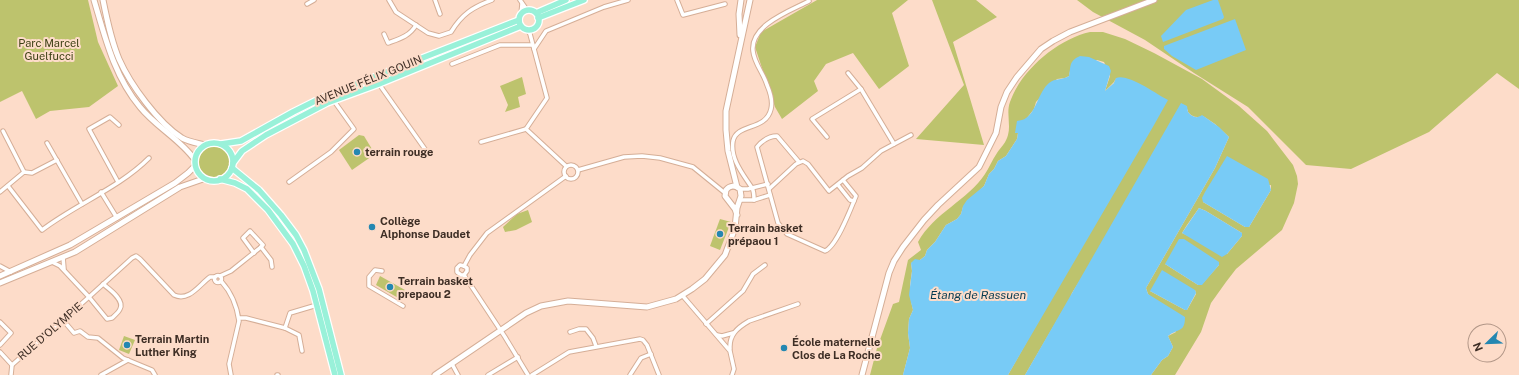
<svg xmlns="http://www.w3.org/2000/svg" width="1519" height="375" font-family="'Public Sans',sans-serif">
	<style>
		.green { fill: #bdc36d; fill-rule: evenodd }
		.water { fill: #78cbf6 }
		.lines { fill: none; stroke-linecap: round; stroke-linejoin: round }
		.street-casing { stroke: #d5ae97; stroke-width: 5.5 }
		.secondary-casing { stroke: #d5ae97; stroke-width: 7 }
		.primary-casing { stroke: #fff; stroke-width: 8 }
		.street { stroke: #fff; stroke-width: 3.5 }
		.secondary { stroke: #fff; stroke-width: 5 }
		.primary { stroke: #99f1d9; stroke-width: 5.5 }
		.poi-dot { fill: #2487b1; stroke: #fddcc9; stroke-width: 1.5 }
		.labels { text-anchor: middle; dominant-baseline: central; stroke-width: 4; stroke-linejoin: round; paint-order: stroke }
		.park-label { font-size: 11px; fill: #3e4116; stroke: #fddcc9 }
		.street-label { font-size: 11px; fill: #3e2e25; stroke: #fddcc9 }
		.poi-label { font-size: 11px; font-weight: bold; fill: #3e2e25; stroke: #fddcc9; text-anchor: start }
		.water-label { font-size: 12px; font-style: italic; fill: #093c51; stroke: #fddcc9 }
	</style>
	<rect width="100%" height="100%" fill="#fddcc9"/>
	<!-- green -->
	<g class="green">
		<path d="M 0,0 L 88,0 L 98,42 L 118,86 L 89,107 L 50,111 L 36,119 L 22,91 L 0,102 Z"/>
		<path d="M 817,0 L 908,0 L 892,13 L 909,66 L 879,89 L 853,53 L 826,64 L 814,81 L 818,91 L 782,119 L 775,107 L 755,47 L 761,32 Z"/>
		<path d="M 932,0 L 976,0 L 997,17 L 953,42 L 984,145 L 916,139 L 964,85 Z"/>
		<path d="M 1077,0 L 1519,0 L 1519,89 L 1497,73 L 1429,132 L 1351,169 L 1306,165 L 1248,107 L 1194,73 L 1145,40 L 1093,12 Z"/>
		<path d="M 1090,32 L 1103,32 L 1125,39 L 1154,53 L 1202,79 L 1239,106 L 1267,131 L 1293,165 L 1297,176 L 1298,184 L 1294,203 L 1282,230 L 1236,269 L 1226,282 L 1211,303 L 1201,332 L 1175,375 L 1151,375 L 1162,360 L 1168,356 L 1173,347 L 1168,336 L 1176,332 L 1148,294 L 1146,288 L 1215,168 L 1229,137 L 1215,124 L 1203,116 C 1197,118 1192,117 1188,112 L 1188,109 L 1072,293 L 1070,298 L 1025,375 L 1008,375 L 1030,336 L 1116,78 L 1114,82 L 1105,91 L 1110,76 L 1104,62 L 1097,60 L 1070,71 L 1069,76 L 1065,78 L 1057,79 L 1036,102 L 1034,109 L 1015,133 L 1018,133 L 1017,139 L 1006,156 L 998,161 L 994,169 L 989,174 L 984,186 L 963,207 L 961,214 L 957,219 L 946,225 L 935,242 L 927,250 L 925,256 L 920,260 L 911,263 L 912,271 L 910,285 L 911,301 L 913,310 L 909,319 L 908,333 L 910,348 L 903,375 L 870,375 L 877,348 L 893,304 L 899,302 L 908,260 L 921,250 L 918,242 C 934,213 968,200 985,174 C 989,168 992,160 997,153 C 1001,147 1006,143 1008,135 C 1011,124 1006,113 1010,102 C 1021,70 1058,39 1090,32 ZM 1271,185 L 1271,190 L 1249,227 L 1245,227 L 1203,202 ZM 1199,208 L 1206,211 L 1242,233 L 1242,236 L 1227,254 L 1182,233 L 1187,225 ZM 1165,264 L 1219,265 L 1202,284 L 1198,285 ZM 1195,290 L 1196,294 L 1187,310 L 1185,310 L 1150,291 Z"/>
		<path d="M 522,77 L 526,94 L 518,97 L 520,107 L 505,112 L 508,105 L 500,86 Z"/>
		<path d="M 359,135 L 364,136 L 375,154 L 352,170 L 339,150 Z"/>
		<circle cx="214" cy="161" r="16"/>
		<path d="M 528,210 L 532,222 L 516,230 L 505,232 L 503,227 L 517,214 Z"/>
		<path d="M 720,219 L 731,222 L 720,250 L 710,246 Z"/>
		<path d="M 380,276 L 405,290 L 400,299 L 376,285 Z"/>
		<path d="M 124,336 L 135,340 L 129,354 L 119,350 Z"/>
	</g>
	<!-- water -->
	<g class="water">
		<path d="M 1213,0 L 1218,0 L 1224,17 L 1223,19 L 1163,42 L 1161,36 L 1186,10 Z"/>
		<path d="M 1235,19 L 1246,50 L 1196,70 L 1172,56 L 1164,49 L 1164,46 Z"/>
		<path d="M 1080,56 L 1089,57 L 1109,66 L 1111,71 L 1105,91 L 1114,83 L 1116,78 C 1128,73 1156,94 1168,100 L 1154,125 L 1008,375 L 903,375 L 910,348 L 908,333 L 909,319 L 913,310 L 909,295 L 912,271 L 911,263 L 915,259 L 920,260 L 925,256 L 927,250 L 935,242 L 946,225 L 957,219 L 961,214 L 963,206 L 967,200 L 984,186 L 989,174 L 994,169 L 998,161 L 1006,156 L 1017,139 L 1018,133 L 1015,133 L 1017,121 C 1020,120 1024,120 1026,118 C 1036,112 1039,91 1049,83 C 1055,78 1063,80 1069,76 C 1071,65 1069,61 1080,56 Z"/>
		<path d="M 1181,103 L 1187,106 L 1188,112 C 1192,117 1197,119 1202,115 L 1219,127 L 1229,137 L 1215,168 L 1146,288 L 1148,294 L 1185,317 C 1185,333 1178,328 1168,336 L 1173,347 L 1168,356 L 1162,360 L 1151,375 L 1025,375 Z"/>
		<path d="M 1227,156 L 1268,179 L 1271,190 L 1249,227 L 1245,227 L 1203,202 L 1202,198 L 1205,192 Z"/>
		<path d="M 1199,208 L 1206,211 L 1242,233 L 1242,236 L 1227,254 L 1222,257 L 1182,233 Z"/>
		<path d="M 1179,239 L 1184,239 L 1219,262 L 1219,265 L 1202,285 L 1198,285 L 1165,264 Z"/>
		<path d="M 1162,270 L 1195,290 L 1196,293 L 1187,310 L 1185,310 L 1150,291 Z"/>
	</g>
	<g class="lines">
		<defs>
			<g id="street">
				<path d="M 389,0 L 396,12 L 428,33 L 439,36 L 451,32 C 462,14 473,7 492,0"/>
				<path d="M 435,0 L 440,14"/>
				<path d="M 520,0 L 527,10"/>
				<path d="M 677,0 L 683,15 L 725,4"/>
				<path d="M 307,4 L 314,0"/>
				<path d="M 521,14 L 522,4"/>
				<path d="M 527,29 L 530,34 L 547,98 L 526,129 L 566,166"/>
				<path d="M 384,34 L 388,43 C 399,39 410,36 416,25"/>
				<path d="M 534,49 L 546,31 L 604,7 L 628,0"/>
				<path d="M 452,64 L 500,45 L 533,45"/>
				<path d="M 848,73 L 861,89 L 894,144"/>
				<path d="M 379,84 L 427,152"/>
				<path d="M 3,131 L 24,172"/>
				<path d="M 827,137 L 812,119 L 861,89"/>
				<path d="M 481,142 L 526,129"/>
				<path d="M 47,143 L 82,204"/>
				<path d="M 799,162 L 777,136 C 769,136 762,141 757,147 L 778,223 L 787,234 L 825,251 C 837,246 851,208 856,196 L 843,180"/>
				<circle cx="571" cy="172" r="7"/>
				<path d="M 578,170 L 624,157 L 642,156 L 660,158 L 693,167 L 725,193"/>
				<path d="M 118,182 L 89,129 L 110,117 L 119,125"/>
				<path d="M 289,182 L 331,152 L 354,129 L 334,101"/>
				<path d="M 838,185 L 850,200 L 854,201"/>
				<path d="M 8,186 L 42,230 C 76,204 119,188 149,158"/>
				<path d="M 740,189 L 748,189 L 768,184"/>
				<path d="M 769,189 L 796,164 L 803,161 L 808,164 L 829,191 L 848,176 L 862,168 L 881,151 L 911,135"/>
				<path d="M 0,192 L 24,172 L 32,173 L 57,160"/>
				<path d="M 101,192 L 117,218"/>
				<path d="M 740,200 L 754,200 L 770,195"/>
				<path d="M 754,200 C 754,196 754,191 752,188 C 743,174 730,159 733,141 C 737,123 766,131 771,109 C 773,101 770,92 767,85 C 764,74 754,63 753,51 C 750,25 790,11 809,1"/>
				<path d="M 261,247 L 271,260 L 272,267"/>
				<path d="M 254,253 L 243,238 L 250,231 L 263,245 L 261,247"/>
				<path d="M 63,257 L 64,269"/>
				<path d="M 52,262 L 60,266 L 89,297 L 132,258 L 136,256 L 140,259 L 174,295 C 189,302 199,285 210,277 L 215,277"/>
				<path d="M 0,266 L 11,272"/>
				<path d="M 464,266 L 460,265 L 457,268 L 457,272 L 461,275 L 464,275 L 505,337 L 528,375"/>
				<path d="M 464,266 L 470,255 L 487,233 L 566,176"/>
				<path d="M 382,271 L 375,270 L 369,277 L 369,286 L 403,306"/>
				<path d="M 464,275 L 467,271 L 467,268 L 464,266"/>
				<circle cx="218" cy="279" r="3.5"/>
				<path d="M 220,276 L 231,271 L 261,247"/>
				<path d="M 221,281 C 231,292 237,306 239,321 L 229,364 L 231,375"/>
				<path d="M 682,295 L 730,351 L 734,369 L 732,375"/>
				<path d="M 239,318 L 246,318 L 285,328 L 290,313 L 317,305"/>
				<path d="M 63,320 L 74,333 L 80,331 L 88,337 L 98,338 L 123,358 L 152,370 L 155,375"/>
				<path d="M 0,322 L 11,333 L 0,345"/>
				<path d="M 706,324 L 743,291 L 753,274 L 765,265"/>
				<path d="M 285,328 L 299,335 L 302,351"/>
				<path d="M 570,332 L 579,329 L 586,329 L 593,338 L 596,346"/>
				<path d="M 717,335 L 722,336 L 733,333"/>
				<path d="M 730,349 C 729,335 737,328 749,321 L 798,304"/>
				<path d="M 0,352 L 12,365 L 11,375"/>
				<path d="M 452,364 L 458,375"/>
				<path d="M 12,365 L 89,297 L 107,319 L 112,318 C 114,316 119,312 120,309 C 125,300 109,289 103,284"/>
				<path d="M 101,375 L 128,360"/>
				<path d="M 277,375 L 278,375"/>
				<path d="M 488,375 L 518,357"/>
				<path d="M 532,375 L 569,352 L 640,339 L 643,340 L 647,345 L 659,375"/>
				<path d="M 630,375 L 641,358 L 651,354"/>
			</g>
			<g id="secondary">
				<path d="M 94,0 C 105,37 114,76 140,107 C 156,127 180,139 195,160"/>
				<path d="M 103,0 C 107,20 111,40 119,59 C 130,84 158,123 182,138 C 189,142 197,143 205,145"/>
				<path d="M 740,35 L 739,14 L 741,0"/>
				<path d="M 737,187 L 728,151 L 726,130 L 726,111 L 750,0"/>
				<path d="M 0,276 L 70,245 L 175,183 L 188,173 L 195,166"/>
				<path d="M 0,283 L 75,252 L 180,187 L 206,178"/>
				<path d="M 435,375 L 526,313 L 541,306 L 568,301 L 647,307 L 676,299 L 692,289 L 705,279 L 725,255 L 735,228 L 737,208 L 741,196 L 740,189 C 735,185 730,185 726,190 L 725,196 L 735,209 L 737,215"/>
				<path d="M 862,375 L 889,273 L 894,261 L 903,247 L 924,220 L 938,205 L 979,167 L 996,133 L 1001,107 L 1007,92 L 1017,77 L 1041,49 L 1053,41 L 1070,32 L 1154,0"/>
			</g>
			<g id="primary">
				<circle cx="529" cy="20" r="10"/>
				<path d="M 536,13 L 566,0"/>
				<path d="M 538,18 L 584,0"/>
				<circle cx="214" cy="162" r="19"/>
				<path d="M 221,144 L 241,141 L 293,112 L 323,97 L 519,20"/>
				<path d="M 233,163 L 242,151 L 266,135 L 327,103 L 379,84 L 521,26"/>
				<path d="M 232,168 L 259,190 L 281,215 L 296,235 L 304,250 L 319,289 L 341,375"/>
				<path d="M 220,179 L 235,183 L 247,189 L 268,210 L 293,244 L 304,266 L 313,291 L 335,375"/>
			</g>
		</defs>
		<!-- street casing -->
		<use href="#street" class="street-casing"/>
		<!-- secondary casing -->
		<use href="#secondary" class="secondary-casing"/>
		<!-- primary casing -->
		<use href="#primary" class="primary-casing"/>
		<!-- street -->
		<use href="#street" class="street"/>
		<!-- secondary -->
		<use href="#secondary" class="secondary"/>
		<!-- primary -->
		<use href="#primary" class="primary"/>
	</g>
	<!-- markers -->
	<g class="poi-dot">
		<circle cx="357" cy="152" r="4"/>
		<circle cx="372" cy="227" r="4"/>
		<circle cx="720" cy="234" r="4"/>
		<circle cx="390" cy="287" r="4"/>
		<circle cx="127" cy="345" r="4"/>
		<circle cx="784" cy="348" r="4"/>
	</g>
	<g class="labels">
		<!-- park labels -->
		<g class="park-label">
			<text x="49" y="43">Parc Marcel<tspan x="49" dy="13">Guelfucci</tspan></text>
		</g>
		<!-- street labels -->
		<g class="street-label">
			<text transform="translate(368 80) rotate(-22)">AVENUE FÉLIX GOUIN</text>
			<text transform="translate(50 331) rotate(-41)">RUE D'OLYMPIE</text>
		</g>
		<!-- poi labels -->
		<g class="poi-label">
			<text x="365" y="152">terrain rouge</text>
			<text x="380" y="221">Collège<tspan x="380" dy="13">Alphonse Daudet</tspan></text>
			<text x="728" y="228">Terrain basket<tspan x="728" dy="13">prépaou 1</tspan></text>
			<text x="398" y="281">Terrain basket<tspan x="398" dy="13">prepaou 2</tspan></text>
			<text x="135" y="339">Terrain Martin<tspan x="135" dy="13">Luther King</tspan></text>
			<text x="792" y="342">École maternelle<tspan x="792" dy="13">Clos de La Roche</tspan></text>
		</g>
		<!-- water labels -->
		<g class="water-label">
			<text x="978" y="295">Étang de Rassuen</text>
		</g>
	</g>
	<!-- north arrow -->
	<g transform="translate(1487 343) rotate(247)"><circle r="19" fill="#fddcc9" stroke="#b19687"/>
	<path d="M0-3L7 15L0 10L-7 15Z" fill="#2487b1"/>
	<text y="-6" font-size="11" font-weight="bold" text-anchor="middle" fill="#3e2e25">N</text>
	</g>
</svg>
